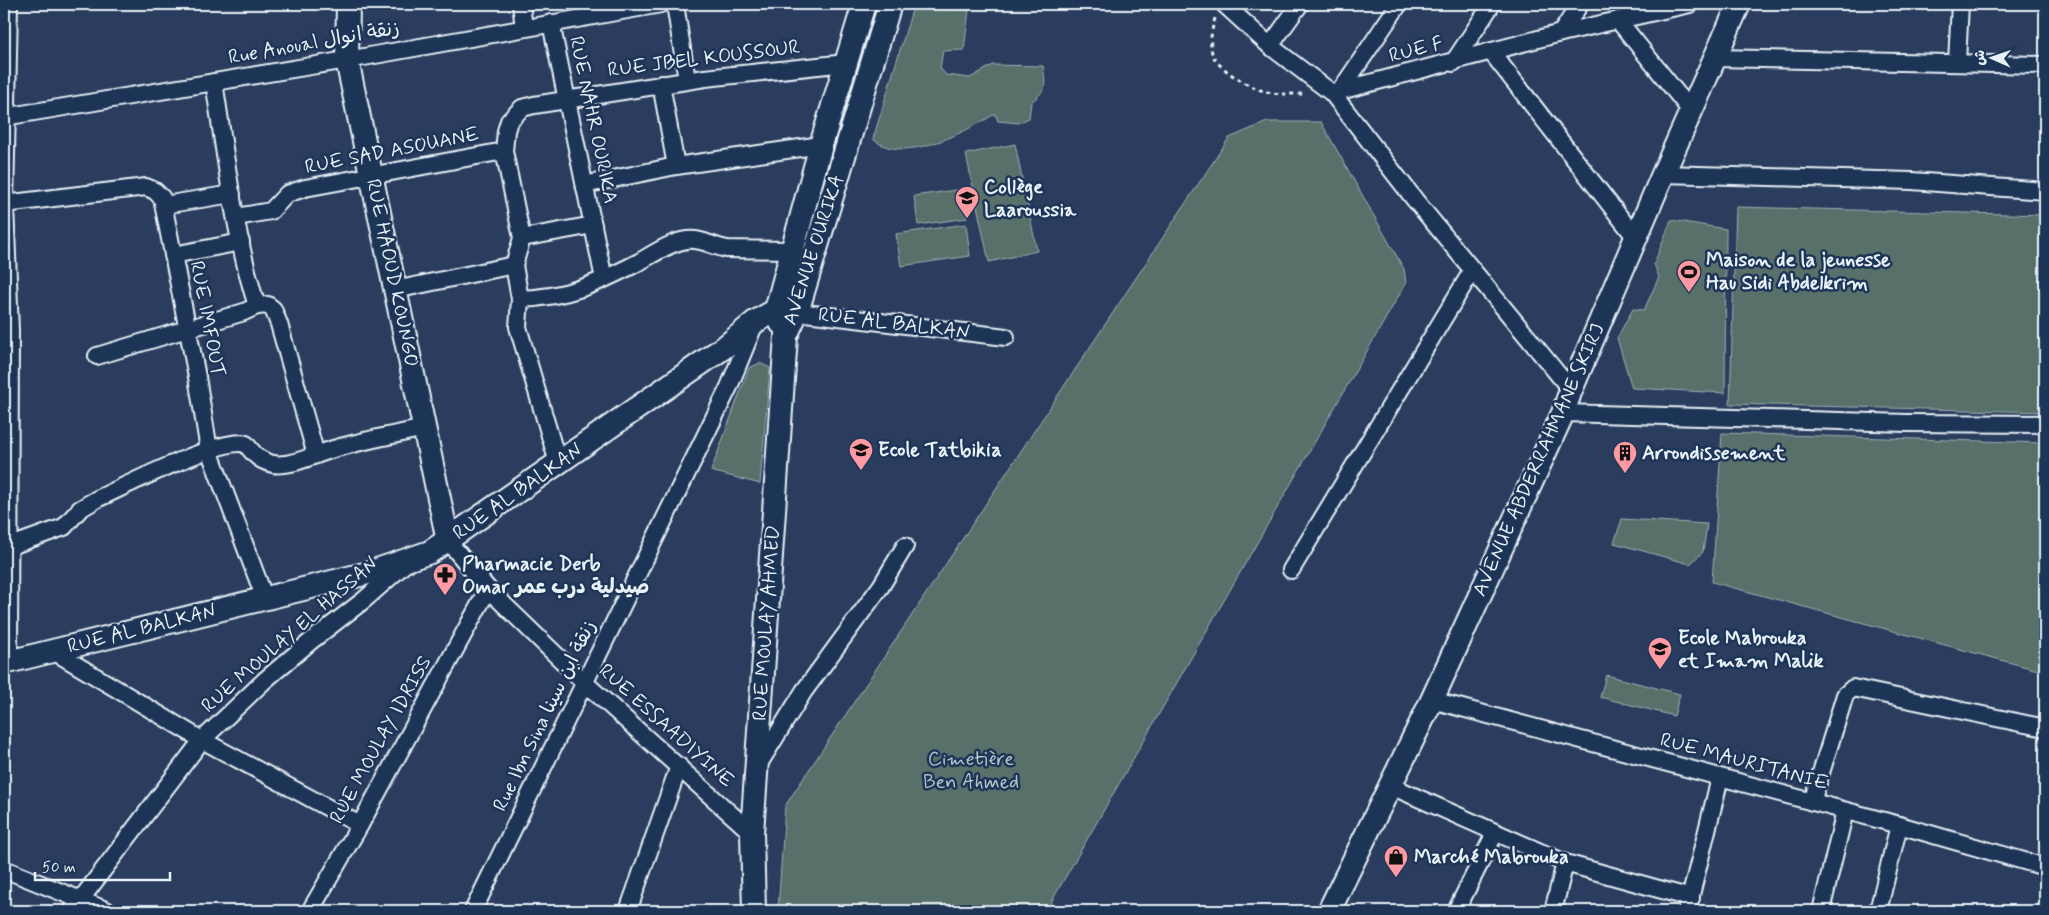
<svg xmlns="http://www.w3.org/2000/svg" width="2049" height="915" font-family="Mynerve,'Playpen Sans Arabic',sans-serif">
	<style>
		.green { fill: #586f6b; stroke: #a0b0b2 }
		.lines { fill: none; stroke-linecap: round; stroke-linejoin: round }
		.street-casing { stroke: #e8f1f8; stroke-width: 20 }
		.secondary-casing { stroke: #e8f1f8; stroke-width: 26 }
		.path { stroke: #e8f1f8; stroke-width: 3; stroke-dasharray: 4 4; stroke-linecap: butt }
		.street { stroke: #1d3557; stroke-width: 16 }
		.secondary { stroke: #1d3557; stroke-width: 22 }
		.labels { text-anchor: middle; dominant-baseline: central; stroke-width: 5; stroke-linejoin: round; paint-order: stroke }
		.street-label { font-size: 20px; fill: #e8f1f8; stroke: #1d3557 }
		.poi-label { font-size: 20px; font-weight: bold; fill: #e8f1f8; stroke: #1d3557; text-anchor: start }
		.park-label { font-size: 20px; fill: #b6c4c7; stroke: #1d3557 }
	</style>
	<rect width="100%" height="100%" fill="#2b3d5e"/>
	<filter id="ink" filterUnits="userSpaceOnUse"><feTurbulence type="fractalNoise" baseFrequency=".02" numOctaves="2"/><feDisplacementMap in="SourceGraphic" scale="10" xChannelSelector="R" yChannelSelector="G"/><feConvolveMatrix kernelMatrix="1 2 1 2 8 2 1 2 1" color-interpolation-filters="sRGB"/></filter>
	<g filter="url(#ink)">
		<!-- green -->
		<g class="green">
			<path d="M 914,4 L 935,4 L 936,8 L 969,10 L 964,50 L 943,51 L 940,68 L 946,75 L 970,78 L 993,65 L 1043,66 C 1046,86 1047,90 1031,102 L 1029,118 L 1018,123 L 998,121 L 995,114 C 966,131 904,166 873,139 Z"/>
			<path d="M 1267,122 L 1321,122 L 1404,269 L 1406,283 L 1046,911 L 778,911 L 785,806 L 1229,138 Z"/>
			<path d="M 1015,144 L 1037,251 L 989,262 L 966,154 Z"/>
			<path d="M 963,189 L 967,218 L 918,225 L 914,196 Z"/>
			<path d="M 1736,207 L 2045,215 L 2045,412 L 1730,404 Z"/>
			<path d="M 1671,220 L 1726,229 L 1725,393 L 1632,388 L 1617,338 L 1633,309 L 1644,310 L 1659,277 L 1654,264 Z"/>
			<path d="M 966,224 L 970,256 L 901,266 L 896,234 Z"/>
			<path d="M 760,363 L 770,368 L 760,484 L 711,471 L 749,368 Z"/>
			<path d="M 1722,433 L 2045,443 L 2045,672 L 1712,582 Z"/>
			<path d="M 1622,519 L 1707,524 L 1703,552 L 1690,564 L 1614,543 Z"/>
			<path d="M 1606,675 L 1680,694 L 1674,716 L 1600,697 Z"/>
		</g>
		<g class="lines">
			<defs>
				<g id="street">
					<path d="M 521,4 L 524,28"/>
					<path d="M 675,4 L 687,80"/>
					<path d="M 1224,4 L 1270,46 L 1332,93 L 1415,200 L 1571,390"/>
					<path d="M 1618,20 L 1691,111"/>
					<path d="M 551,23 L 604,279"/>
					<path d="M 1561,33 L 1580,4"/>
					<path d="M 1270,46 L 1300,4"/>
					<path d="M 1492,53 L 1636,238"/>
					<path d="M 1715,58 L 2045,65"/>
					<path d="M 1957,62 L 1960,4"/>
					<path d="M 1453,63 L 1492,4"/>
					<path d="M 661,84 L 676,166"/>
					<path d="M 1340,91 L 1399,4"/>
					<path d="M 1332,93 L 1561,33 L 1690,4"/>
					<path d="M 4,117 L 347,60 L 661,4"/>
					<path d="M 1663,174 L 1912,181 L 2045,191"/>
					<path d="M 584,185 L 676,166 L 821,145"/>
					<path d="M 4,204 L 146,187 L 155,191 L 162,198 L 197,377 L 209,450 L 265,599"/>
					<path d="M 164,205 L 232,194"/>
					<path d="M 236,217 L 271,211 L 287,194 L 305,188 L 504,151"/>
					<path d="M 522,238 L 593,225"/>
					<path d="M 173,255 L 241,242"/>
					<path d="M 395,290 L 514,265"/>
					<path d="M 520,299 C 569,297 596,284 639,262 C 653,254 671,242 687,240 C 702,238 713,247 727,249 L 792,250"/>
					<path d="M 257,306 L 268,305 L 273,309 L 279,324 L 316,455"/>
					<path d="M 797,312 L 1006,337"/>
					<path d="M 97,356 L 244,312 L 257,306 C 234,234 226,157 214,82"/>
					<path d="M 1563,413 L 1907,423 L 2045,424"/>
					<path d="M 558,463 L 518,327 L 520,299 L 514,265 L 522,238 L 504,151 L 506,131 L 509,121 L 522,108 L 534,105 L 705,78 L 846,63"/>
					<path d="M 448,541 L 488,589 L 585,683 L 752,833"/>
					<path d="M 8,547 L 64,527 L 80,509 L 97,499 C 123,487 223,436 246,444 C 254,454 259,461 273,464 C 293,467 317,453 337,448 C 365,440 395,435 424,428"/>
					<path d="M 1291,570 L 1472,271"/>
					<path d="M 53,651 L 202,740 L 360,825"/>
					<path d="M 9,662 L 10,331 L 5,204 L 9,4"/>
					<path d="M 1432,700 L 1899,825 L 2045,867"/>
					<path d="M 757,767 L 804,691 L 881,586 L 905,546"/>
					<path d="M 1391,786 L 1565,863 L 1691,898"/>
					<path d="M 1812,802 L 1845,695 L 1853,688 L 2045,728"/>
					<path d="M 4,869 L 108,911"/>
					<path d="M 72,911 L 202,740 L 265,680 L 311,641 L 364,600 L 406,563"/>
					<path d="M 310,911 L 360,825 L 488,589"/>
					<path d="M 473,911 L 729,387 L 755,323"/>
					<path d="M 628,911 L 679,766"/>
					<path d="M 1456,911 L 1495,833"/>
					<path d="M 1553,911 L 1565,863"/>
					<path d="M 1687,911 L 1720,778"/>
					<path d="M 1821,911 L 1845,811"/>
					<path d="M 1878,911 L 1899,825"/>
				</g>
				<g id="secondary">
					<path d="M 348,4 L 347,60 L 448,541"/>
					<path d="M 781,323 L 776,310 L 821,145 L 864,4"/>
					<path d="M 4,663 L 368,573 L 430,552 L 726,346 L 755,322 L 776,310 L 797,312"/>
					<path d="M 754,911 L 752,833 L 786,336 L 797,312 L 890,4"/>
					<path d="M 1329,911 L 1432,700 L 1563,413 L 1571,390 L 1663,174 L 1739,4"/>
				</g>
			</defs>
			<!-- street casing -->
			<use href="#street" class="street-casing"/>
			<!-- secondary casing -->
			<use href="#secondary" class="secondary-casing"/>
			<!-- path -->
			<path class="path" d="M 1215,18 C 1212,30 1209,40 1212,53 C 1216,68 1249,87 1264,91 C 1277,95 1292,94 1306,94"/>
			<!-- street -->
			<use href="#street" class="street"/>
			<!-- secondary -->
			<use href="#secondary" class="secondary"/>
		</g>
	</g>
	<!-- icons -->
	<defs>
		<symbol id="school-pin" viewBox="-11 -11 22 30"><path d="M0 17L-7.5 6A9.5 9.5 0 1 1 7.5 6Z" fill="#ff9aa2" stroke="#1d3557"/><path d="M0-5L7-2L0 1L-7-2ZM-4 1L0 2.5L4 1V4Q0 6-4 4Z" fill="#111"/></symbol>
		<symbol id="stadium-pin" viewBox="-11 -11 22 30"><path d="M0 17L-7.5 6A9.5 9.5 0 1 1 7.5 6Z" fill="#ff9aa2" stroke="#1d3557"/><path d="M0-5a6.5 5 0 1 0 0 10a6.5 5 0 1 0 0-10ZM-3.5-1.8h7v3.6h-7Z" fill="#111"/></symbol>
		<symbol id="building-pin" viewBox="-11 -11 22 30"><path d="M0 17L-7.5 6A9.5 9.5 0 1 1 7.5 6Z" fill="#ff9aa2" stroke="#1d3557"/><path d="M-4-6H4V6H1V3H-1V6H-4ZM-2.5-4.3h1.7v1.8h-1.7ZM.8-4.3h1.7v1.8H.8ZM-2.5-1h1.7V.8h-1.7ZM.8-1h1.7V.8H.8Z" fill="#111"/></symbol>
		<symbol id="pharmacy-pin" viewBox="-11 -11 22 30"><path d="M0 17L-7.5 6A9.5 9.5 0 1 1 7.5 6Z" fill="#ff9aa2" stroke="#1d3557"/><path d="M-2-6h4v4h4v4h-4v4h-4v-4h-4v-4h4Z" fill="#111"/></symbol>
		<symbol id="shop-pin" viewBox="-11 -11 22 30"><path d="M0 17L-7.5 6A9.5 9.5 0 1 1 7.5 6Z" fill="#ff9aa2" stroke="#1d3557"/><path d="M-5-2.5h2.3a2.7 3.5 0 0 1 5.4 0H5L5.5 6h-11ZM-1.5-2.5h3a1.5 2.3 0 0 0-3 0Z" fill="#111"/></symbol>
	</defs>
	<g fill-rule="evenodd">
		<use href="#school-pin" x="953" y="184" width="28" height="38"/>
		<use href="#stadium-pin" x="1675" y="258" width="28" height="38"/>
		<use href="#school-pin" x="847" y="436" width="28" height="38"/>
		<use href="#building-pin" x="1611" y="439" width="28" height="38"/>
		<use href="#pharmacy-pin" x="431" y="561" width="28" height="38"/>
		<use href="#school-pin" x="1646" y="635" width="28" height="38"/>
		<use href="#shop-pin" x="1382" y="843" width="28" height="38"/>
	</g>
	<g class="labels">
		<!-- street labels -->
		<g class="street-label">
			<text transform="translate(314 43) rotate(-10)">Rue Anoual زنقة انوال</text>
			<text transform="translate(1416 50) rotate(-14)">RUE F</text>
			<text transform="translate(704 59) rotate(-7)">RUE JBEL KOUSSOUR</text>
			<text transform="translate(593 120) rotate(78)">RUE NAHR OURIKA</text>
			<text transform="translate(392 151) rotate(-11)">RUE SAD ASOUANE</text>
			<text transform="translate(814 250) rotate(-72)">AVENUE OURIKA</text>
			<text transform="translate(392 273) rotate(78)">RUE HAOUD KOUNGO</text>
			<text transform="translate(207 319) rotate(79)">RUE IMFOUT</text>
			<text transform="translate(894 324) rotate(7)">RUE AL BALKAN</text>
			<text transform="translate(1539 460) rotate(-66)">AVENUE ABDERRAHMANE SKIRJ</text>
			<text transform="translate(518 492) rotate(-35)">RUE AL BALKAN</text>
			<text transform="translate(767 623) rotate(-86)">RUE MOULAY AHMED</text>
			<text transform="translate(142 629) rotate(-14)">RUE AL BALKAN</text>
			<text transform="translate(290 635) rotate(-41)">RUE MOULAY EL HASSAN</text>
			<text transform="translate(545 716) rotate(-64)">Rue Ibn Sina زنقة ابن سينا</text>
			<text transform="translate(666 726) rotate(42)">RUE ESSAADIYINE</text>
			<text transform="translate(381 740) rotate(-61)">RUE MOULAY IDRISS</text>
			<text transform="translate(1744 762) rotate(15)">RUE MAURITANIE</text>
		</g>
		<!-- poi labels -->
		<g class="poi-label">
			<text x="984" y="187">Collège<tspan x="984" dy="23">Laaroussia</tspan></text>
			<text x="1706" y="260">Maison de la jeunesse<tspan x="1706" dy="23">Hau Sidi Abdelkrim</tspan></text>
			<text x="878" y="450">Ecole Tatbikia</text>
			<text x="1642" y="453">Arrondissement</text>
			<text x="462" y="564">Pharmacie Derb<tspan x="462" dy="23">Omar صيدلية درب عمر</tspan></text>
			<text x="1678" y="638">Ecole Mabrouka<tspan x="1678" dy="23">et Imam Malik</tspan></text>
			<text x="1414" y="857">Marché Mabrouka</text>
		</g>
		<!-- park labels -->
		<g class="park-label">
			<text x="971" y="759">Cimetière<tspan x="971" dy="23">Ben Ahmed</tspan></text>
		</g>
	</g>
	<!-- margin -->
	<rect width="2049" height="915" fill="none" stroke="#1d3557" stroke-width="20"/>
	<rect x="10" y="10" width="2029" height="895" fill="none" stroke="#e8f1f8" stroke-width="2" filter="url(#ink)"/>
	<!-- north arrow -->
	<g transform="translate(1992 58) rotate(272)" stroke="#1d3557" stroke-width="4" paint-order="stroke">
	<path d="M0-4L9 19L0 12L-9 19Z" fill="#e8f1f8"/>
	<text y="-8" font-size="14" font-weight="bold" text-anchor="middle" fill="#e8f1f8">ش</text>
	</g>
	<!-- scale -->
	<path d="M35 872v8h135v-8" fill="none" stroke="#e8f1f8" stroke-width="2.5"/>
	<text x="42" y="872" font-size="15" fill="#e8f1f8" stroke="#1d3557" stroke-width="4" paint-order="stroke">50 m</text>
</svg>
